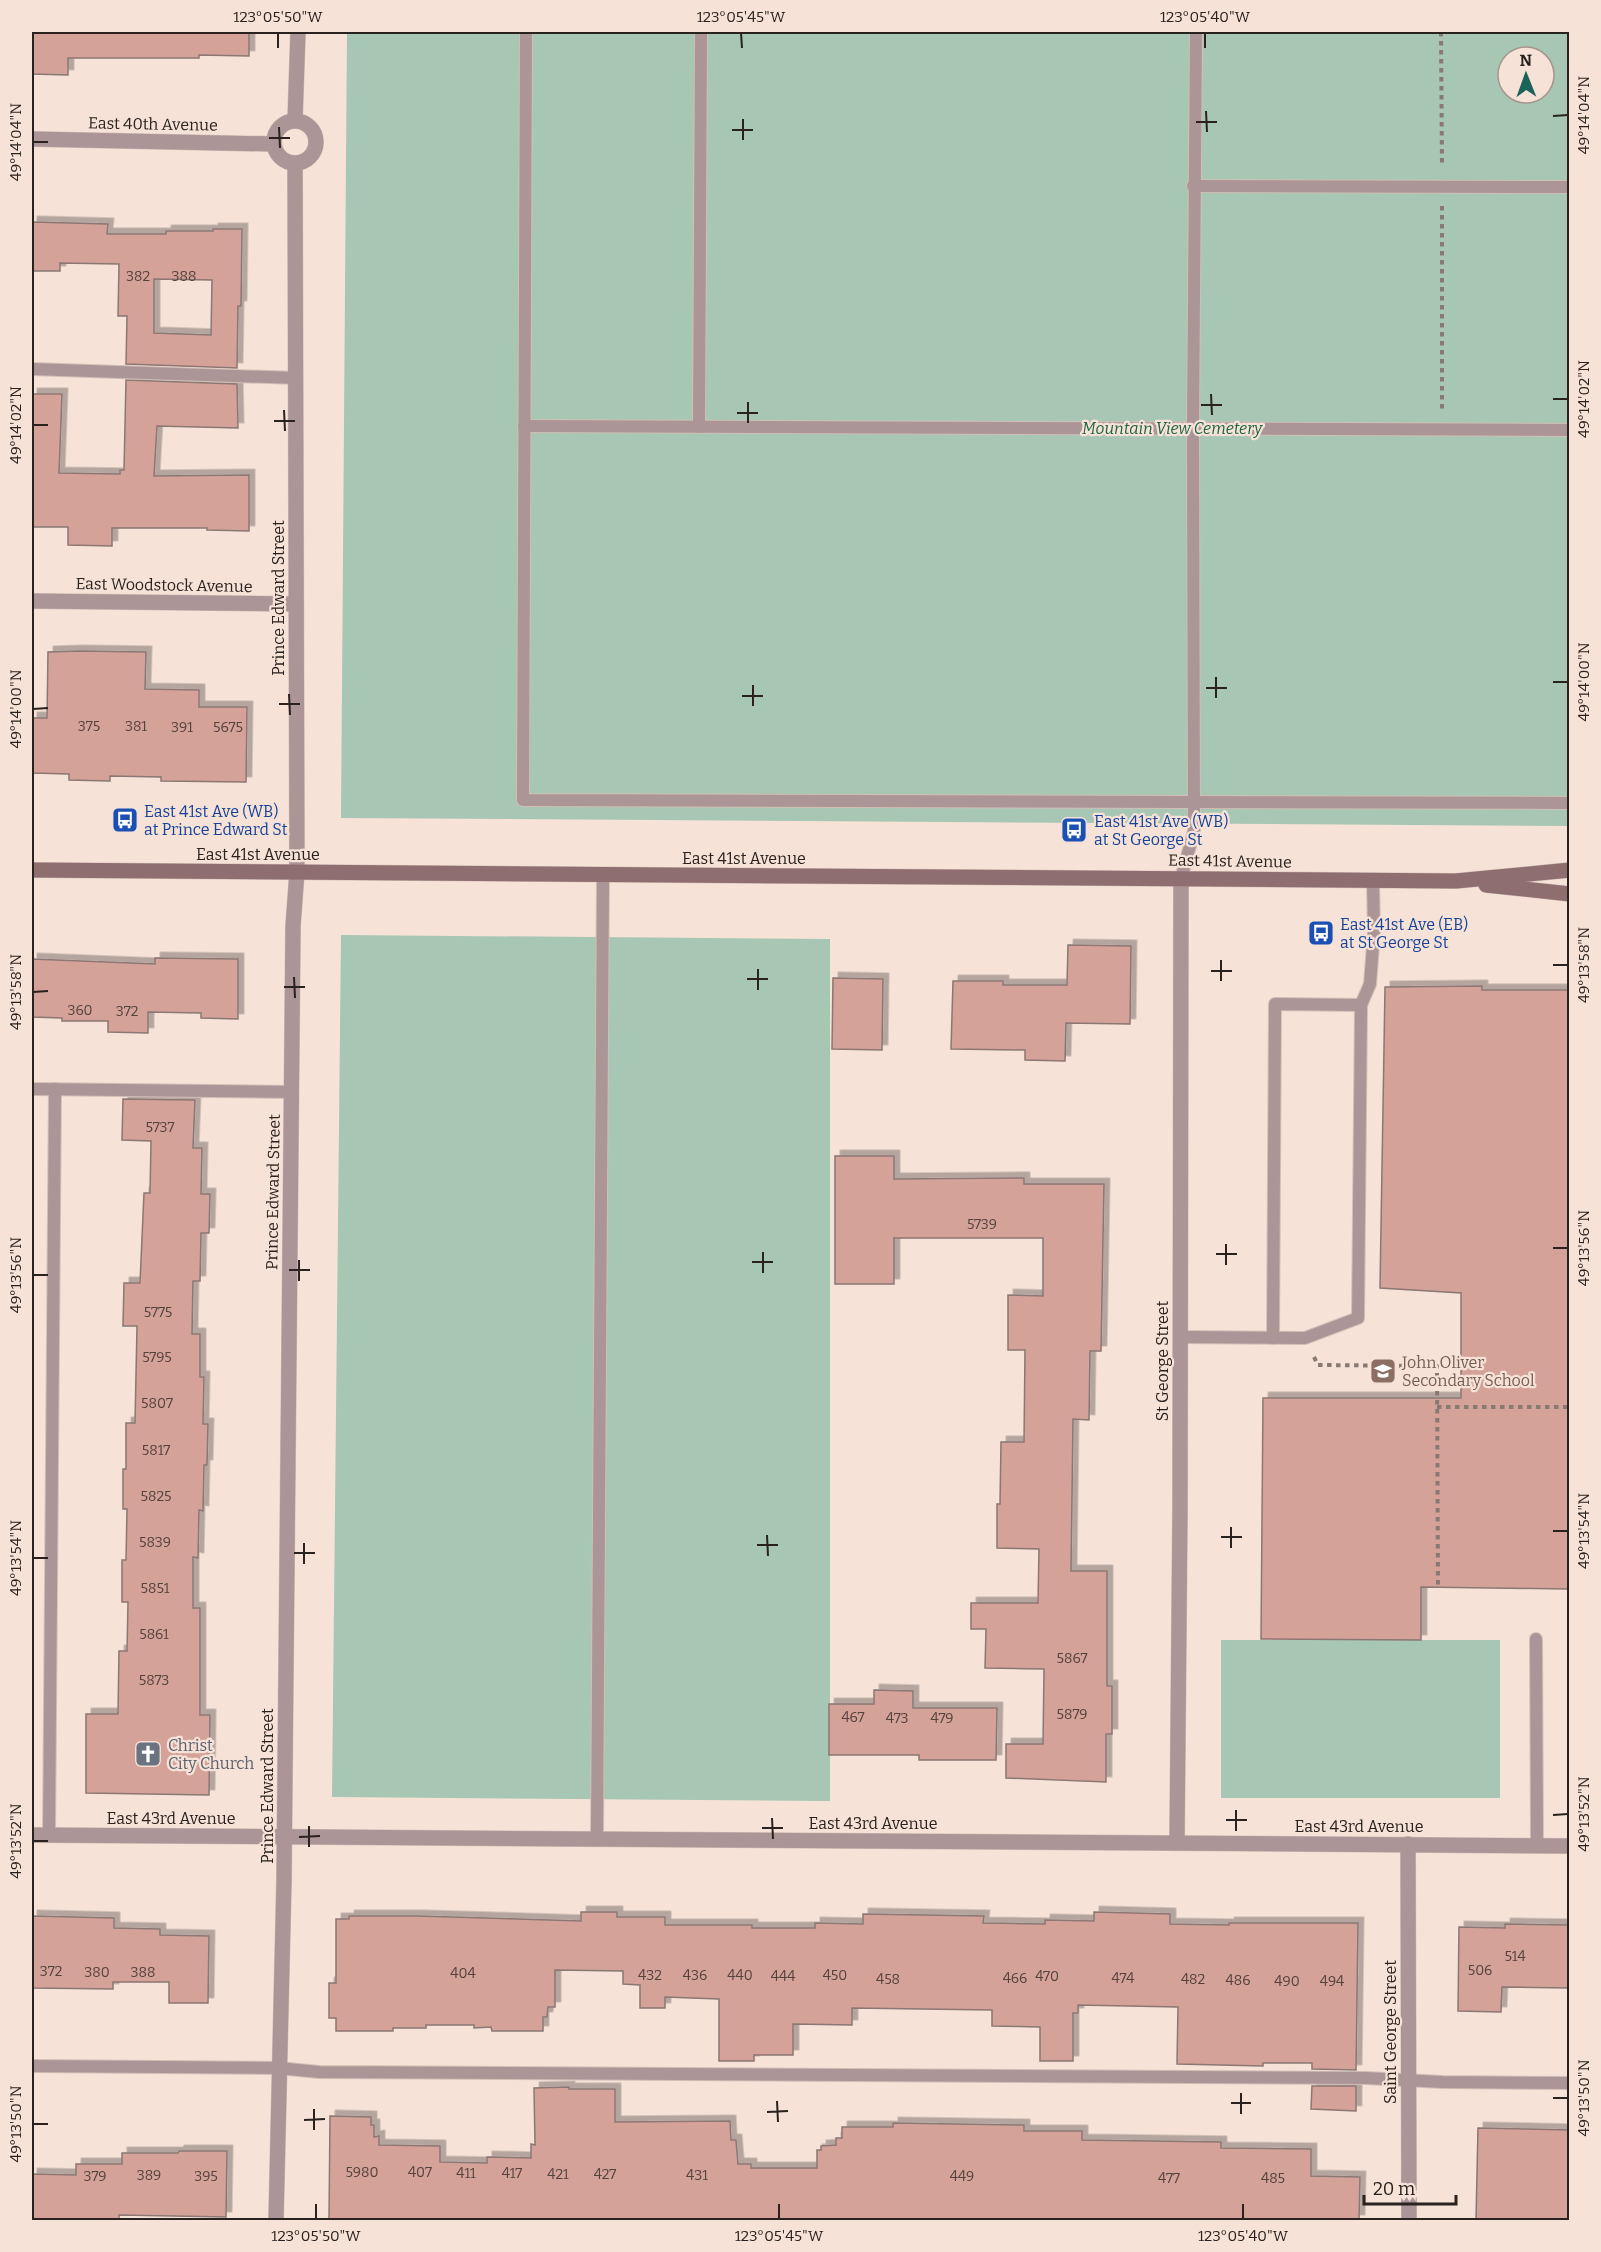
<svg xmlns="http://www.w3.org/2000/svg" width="1601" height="2252" font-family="Bitter,serif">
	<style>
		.green { fill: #a7c6b3; fill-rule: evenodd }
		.building { fill: #d4a299; stroke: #8b7773; stroke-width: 1.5; fill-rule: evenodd; filter: url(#shadow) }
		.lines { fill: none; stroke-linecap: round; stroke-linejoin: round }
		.service-casing { stroke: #d1bfb6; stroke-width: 14 }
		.minor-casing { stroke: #d1bfb6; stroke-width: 16 }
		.secondary-casing { stroke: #d1bfb6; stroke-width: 16 }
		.path { stroke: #877a73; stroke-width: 4; stroke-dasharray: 4.5 4.5; stroke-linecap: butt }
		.service { stroke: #ac9596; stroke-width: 12 }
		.minor { stroke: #ac9596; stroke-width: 15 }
		.secondary { stroke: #8f6e6f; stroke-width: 15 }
		.ticks { fill: none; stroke: #29221e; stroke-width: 2 }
		.labels { text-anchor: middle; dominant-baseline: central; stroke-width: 4.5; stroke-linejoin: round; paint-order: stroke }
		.number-label { font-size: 14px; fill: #54423d }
		.street-label { font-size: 16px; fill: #29221e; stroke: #f6e2d7 }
		.park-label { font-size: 16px; font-style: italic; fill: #1c6442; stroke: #f6e2d7 }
		.transit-label { font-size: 16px; fill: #164399; stroke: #f6e2d7; text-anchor: start }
		.education-label { font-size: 16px; fill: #785e54; stroke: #f6e2d7; text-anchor: start }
		.worship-label { font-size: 16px; fill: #5b616d; stroke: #f6e2d7; text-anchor: start }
		.neatline { fill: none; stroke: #29221e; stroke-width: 2 }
		.ticks-label { font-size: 15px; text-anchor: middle; fill: #29221e }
	</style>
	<defs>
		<filter id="shadow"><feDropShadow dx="5.5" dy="-5.5" stdDeviation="0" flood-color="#0004"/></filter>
	</defs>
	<rect width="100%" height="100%" fill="#f6e2d7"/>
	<!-- green -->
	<g class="green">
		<path d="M 347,32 L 1569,32 L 1569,826 L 341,818 ZM 1508,57 L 1544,57 L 1544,93 L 1508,93 Z"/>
		<path d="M 341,935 L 830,939 L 830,1801 L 332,1797 Z"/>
		<rect x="1221" y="1640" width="279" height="158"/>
	</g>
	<!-- building -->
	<g class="building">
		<path d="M 32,32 L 249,32 L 249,56 L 199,55 L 199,58 L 68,58 L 68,75 L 32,74 Z"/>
		<path d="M 32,222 L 108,224 L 107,234 L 166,234 L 166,231 L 213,231 L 213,229 L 242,229 L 241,306 L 238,306 L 237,368 L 126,364 L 127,316 L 118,316 L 119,264 L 60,263 L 60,271 L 32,271 ZM 154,279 L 212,280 L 211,335 L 154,333 Z"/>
		<path d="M 126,380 L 237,384 L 238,428 L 157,426 L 154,476 L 249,475 L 249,531 L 207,530 L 207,528 L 112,528 L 112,546 L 68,545 L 68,527 L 32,527 L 32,394 L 62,394 L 59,473 L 120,474 L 120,470 L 124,470 Z"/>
		<path d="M 79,651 L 146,652 L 145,689 L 199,690 L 199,707 L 247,707 L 246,782 L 161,781 L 161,777 L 110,776 L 110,781 L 69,780 L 69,774 L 32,773 L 32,718 L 47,718 L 48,652 Z"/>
		<path d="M 1068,945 L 1131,946 L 1130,1024 L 1066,1023 L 1065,1061 L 1025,1060 L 1025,1050 L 951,1049 L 953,981 L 1003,981 L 1003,985 L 1067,985 Z"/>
		<path d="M 155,958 L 238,959 L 238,1019 L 201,1018 L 201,1013 L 148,1012 L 148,1033 L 108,1032 L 108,1021 L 62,1021 L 62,1018 L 32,1017 L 32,959 L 155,964 Z"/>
		<path d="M 833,978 L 883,979 L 882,1050 L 832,1049 Z"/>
		<path d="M 1482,986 L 1482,990 L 1569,990 L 1569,1589 L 1421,1587 L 1421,1640 L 1261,1639 L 1263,1398 L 1461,1398 L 1461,1293 L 1380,1288 L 1385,987 Z"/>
		<path d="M 123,1099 L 195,1100 L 193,1148 L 202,1148 L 201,1194 L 210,1194 L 209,1233 L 201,1233 L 200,1281 L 193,1281 L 192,1334 L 200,1334 L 200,1377 L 204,1377 L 203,1424 L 208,1424 L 207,1465 L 204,1465 L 203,1511 L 199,1510 L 198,1558 L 193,1557 L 193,1608 L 200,1608 L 200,1715 L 210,1715 L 209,1795 L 86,1793 L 86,1714 L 118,1714 L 119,1651 L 127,1651 L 128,1602 L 122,1602 L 122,1560 L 126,1560 L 127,1509 L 123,1509 L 123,1469 L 126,1469 L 126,1423 L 135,1423 L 137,1326 L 123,1326 L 124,1283 L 140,1283 L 144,1193 L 150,1193 L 151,1141 L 122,1140 Z"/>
		<path d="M 835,1156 L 894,1156 L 894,1179 L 1024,1178 L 1024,1184 L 1104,1184 L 1101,1351 L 1090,1351 L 1089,1420 L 1073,1419 L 1071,1571 L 1107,1571 L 1107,1686 L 1112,1686 L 1112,1734 L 1106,1734 L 1106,1782 L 1006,1778 L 1006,1744 L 1043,1744 L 1044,1669 L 985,1668 L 986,1629 L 971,1629 L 971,1603 L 1038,1603 L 1039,1549 L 997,1548 L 997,1504 L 1000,1504 L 1001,1442 L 1024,1442 L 1025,1350 L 1008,1350 L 1008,1295 L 1043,1296 L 1043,1238 L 894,1238 L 894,1284 L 835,1284 Z"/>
		<path d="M 874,1690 L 913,1691 L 913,1708 L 997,1708 L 996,1760 L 919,1760 L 919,1755 L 829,1755 L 829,1704 L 874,1704 Z"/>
		<path d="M 581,1912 L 617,1912 L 617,1917 L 665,1917 L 665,1925 L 752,1925 L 752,1928 L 815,1928 L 815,1923 L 863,1924 L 863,1914 L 984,1916 L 983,1923 L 1045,1924 L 1045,1920 L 1094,1921 L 1094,1912 L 1170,1914 L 1170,1924 L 1229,1925 L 1229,1923 L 1358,1923 L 1356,2070 L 1312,2069 L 1312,2063 L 1263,2063 L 1263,2066 L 1177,2064 L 1178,2007 L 1078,2005 L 1078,2013 L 1073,2013 L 1073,2061 L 1040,2061 L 1040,2027 L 992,2026 L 992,2010 L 852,2008 L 852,2025 L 793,2024 L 793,2055 L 754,2055 L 754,2061 L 719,2061 L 719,1999 L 665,1997 L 665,2008 L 640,2008 L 640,1985 L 623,1984 L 623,1971 L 555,1970 L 555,2007 L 548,2007 L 547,2017 L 543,2017 L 543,2031 L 492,2031 L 491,2027 L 474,2028 L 474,2025 L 426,2025 L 426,2028 L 393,2028 L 393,2031 L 336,2031 L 336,2018 L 329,2018 L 329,1983 L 336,1983 L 336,1919 L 349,1919 L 349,1916 L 418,1916 L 581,1921 Z"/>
		<path d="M 32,1916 L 114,1918 L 114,1928 L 160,1929 L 160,1935 L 209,1936 L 208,2003 L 169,2003 L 169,1982 L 113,1982 L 113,1989 L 32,1988 Z"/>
		<path d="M 1505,1924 L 1569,1925 L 1569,1988 L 1502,1987 L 1501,2012 L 1458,2011 L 1459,1927 L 1505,1928 Z"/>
		<path d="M 1312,2086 L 1356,2086 L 1356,2111 L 1311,2109 Z"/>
		<path d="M 569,2087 L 569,2089 L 615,2089 L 615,2122 L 730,2121 L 731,2140 L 736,2140 L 738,2164 L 751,2164 L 751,2168 L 817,2168 L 817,2150 L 821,2150 L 821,2146 L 836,2145 L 836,2138 L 842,2138 L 842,2127 L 893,2127 L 893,2123 L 1024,2125 L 1024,2131 L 1082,2131 L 1082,2140 L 1221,2142 L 1221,2148 L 1311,2149 L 1311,2176 L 1360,2177 L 1359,2220 L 329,2220 L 330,2116 L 371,2117 L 371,2125 L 374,2125 L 374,2137 L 379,2136 L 379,2145 L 440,2146 L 440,2162 L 487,2163 L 487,2157 L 531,2158 L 531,2144 L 535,2145 L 534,2088 Z"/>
		<path d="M 1478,2128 L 1569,2130 L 1569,2220 L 1476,2220 Z"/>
		<path d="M 179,2151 L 227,2151 L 226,2217 L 119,2215 L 119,2220 L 32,2220 L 32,2174 L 76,2175 L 76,2164 L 122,2164 L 122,2153 L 178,2153 Z"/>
	</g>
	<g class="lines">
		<defs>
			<g id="service">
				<path d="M 526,32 L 523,800 L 1570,803"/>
				<path d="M 1193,186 L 1570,187"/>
				<path d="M 32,369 L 296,378"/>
				<path d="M 524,426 L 1570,430"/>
				<path d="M 699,427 L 701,32"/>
				<path d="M 1181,879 L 1194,831 L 1193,428 L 1196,32"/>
				<path d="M 32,1089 L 292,1092"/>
				<path d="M 1180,1337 L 1305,1338 L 1358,1318 L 1361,1005 L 1370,984 L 1374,932 L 1373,881"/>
				<path d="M 1273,1338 L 1275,1004 L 1361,1005"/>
				<path d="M 1536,1639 L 1537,1845"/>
				<path d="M 49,1835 L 55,1089"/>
				<path d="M 597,1839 L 603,875"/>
				<path d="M 32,2066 L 278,2068 L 319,2072 L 1366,2078 L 1442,2082 L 1570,2083"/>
			</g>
			<g id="minor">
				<path d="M 295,120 L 298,32"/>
				<circle cx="295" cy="142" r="21"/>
				<path d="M 32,139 L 273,144"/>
				<path d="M 32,601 L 296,604"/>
				<path d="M 32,1835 L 1570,1846"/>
				<path d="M 1177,1843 L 1180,1508 L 1181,879"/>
				<path d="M 1408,1844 L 1409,2220"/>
				<path d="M 276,2220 L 284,1880 L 293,926 L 297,872 L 295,163"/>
			</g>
			<g id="secondary">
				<path d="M 32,870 L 1456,881 L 1570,870"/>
				<path d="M 1486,885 L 1570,894"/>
			</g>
		</defs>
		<!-- service casing -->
		<use href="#service" class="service-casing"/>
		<!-- minor casing -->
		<use href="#minor" class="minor-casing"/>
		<!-- secondary casing -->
		<use href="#secondary" class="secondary-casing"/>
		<!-- path -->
		<g class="path">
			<path d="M 1441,32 L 1442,166"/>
			<path d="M 1442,206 L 1442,409"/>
			<path d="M 1314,1357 L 1318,1365 L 1437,1366 L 1438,1589"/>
			<path d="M 1437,1407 L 1570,1407"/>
		</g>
		<!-- service -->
		<use href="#service" class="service"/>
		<!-- minor -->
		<use href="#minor" class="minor"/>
		<!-- secondary -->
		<use href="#secondary" class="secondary"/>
	</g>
	<!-- ticks -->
	<path class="ticks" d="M 278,33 L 278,48M 741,33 L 742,48M 1205,33 L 1205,48M 1206,111 L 1207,132M 1553,116 L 1568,115M 743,119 L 743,140M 1196,122 L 1217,122M 279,127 L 280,148M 732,130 L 753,130M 269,138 L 290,138M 33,142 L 48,142M 1211,394 L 1212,415M 1553,399 L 1568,399M 748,402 L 748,423M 1201,405 L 1222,405M 284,410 L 285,431M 737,413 L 758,413M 274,421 L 295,421M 33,425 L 48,425M 1216,677 L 1216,698M 1553,682 L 1568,682M 753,685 L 753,706M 1206,688 L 1227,688M 289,694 L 290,715M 742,696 L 763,696M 279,704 L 300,704M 33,709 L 48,708M 1221,960 L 1221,981M 1553,965 L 1568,965M 758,969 L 758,990M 1211,971 L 1232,971M 294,977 L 295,998M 747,979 L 768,979M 284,987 L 305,987M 33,992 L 48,991M 1226,1244 L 1226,1265M 1553,1248 L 1568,1248M 763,1252 L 763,1273M 1216,1254 L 1237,1254M 299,1260 L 299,1281M 752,1262 L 773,1262M 289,1270 L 310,1270M 33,1275 L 48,1275M 1231,1527 L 1231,1548M 1553,1531 L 1568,1531M 767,1535 L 768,1556M 1221,1537 L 1242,1537M 304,1543 L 304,1564M 757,1545 L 778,1545M 294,1553 L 315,1553M 33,1558 L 48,1558M 1236,1810 L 1236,1831M 1553,1815 L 1568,1814M 772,1818 L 773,1839M 1226,1820 L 1247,1820M 309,1826 L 309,1847M 762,1828 L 783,1828M 299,1837 L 320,1836M 33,1841 L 48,1841M 1241,2093 L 1241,2114M 1553,2098 L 1568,2098M 777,2101 L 778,2122M 1231,2103 L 1251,2103M 314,2109 L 314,2130M 767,2112 L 788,2111M 304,2120 L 325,2119M 33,2124 L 48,2124M 316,2204 L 316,2219M 779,2204 L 779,2219M 1243,2204 L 1243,2219"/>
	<!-- icons -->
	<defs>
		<symbol id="bus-square" viewBox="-11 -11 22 22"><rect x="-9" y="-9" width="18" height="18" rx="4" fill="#1a4fb4" stroke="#f6e2d7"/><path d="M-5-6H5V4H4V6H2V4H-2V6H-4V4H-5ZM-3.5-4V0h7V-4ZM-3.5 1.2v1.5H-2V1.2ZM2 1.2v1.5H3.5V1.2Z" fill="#fff"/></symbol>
		<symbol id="school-square" viewBox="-11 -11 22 22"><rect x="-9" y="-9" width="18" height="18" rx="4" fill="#8d6e63" stroke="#f6e2d7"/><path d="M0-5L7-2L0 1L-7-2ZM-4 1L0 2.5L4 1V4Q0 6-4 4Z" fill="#fff"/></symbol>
		<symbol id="church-square" viewBox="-11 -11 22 22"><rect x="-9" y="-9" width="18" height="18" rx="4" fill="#6b7280" stroke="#f6e2d7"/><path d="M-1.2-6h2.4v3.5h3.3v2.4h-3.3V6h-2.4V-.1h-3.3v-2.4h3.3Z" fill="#fff"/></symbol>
	</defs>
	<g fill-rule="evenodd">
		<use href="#bus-square" x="110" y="805" width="30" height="30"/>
		<use href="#bus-square" x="1059" y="815" width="30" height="30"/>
		<use href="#bus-square" x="1306" y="918" width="30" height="30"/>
		<use href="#school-square" x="1368" y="1356" width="30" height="30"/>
		<use href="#church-square" x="133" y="1739" width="30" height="30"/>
	</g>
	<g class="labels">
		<!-- number labels -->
		<g class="number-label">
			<text x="138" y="276">382</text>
			<text x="184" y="276">388</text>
			<text x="89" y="726">375</text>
			<text x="136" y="726">381</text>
			<text x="182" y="727">391</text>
			<text x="228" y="727">5675</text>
			<text x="80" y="1010">360</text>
			<text x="127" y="1011">372</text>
			<text x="160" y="1127">5737</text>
			<text x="982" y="1224">5739</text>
			<text x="158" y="1312">5775</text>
			<text x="157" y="1357">5795</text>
			<text x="157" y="1403">5807</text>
			<text x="156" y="1450">5817</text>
			<text x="156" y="1496">5825</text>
			<text x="155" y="1542">5839</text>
			<text x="155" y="1588">5851</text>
			<text x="154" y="1634">5861</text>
			<text x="1072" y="1658">5867</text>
			<text x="154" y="1680">5873</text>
			<text x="1072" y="1714">5879</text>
			<text x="853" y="1717">467</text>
			<text x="897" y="1718">473</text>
			<text x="942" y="1718">479</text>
			<text x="1515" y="1956">514</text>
			<text x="1480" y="1970">506</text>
			<text x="51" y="1971">372</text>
			<text x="97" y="1972">380</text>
			<text x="143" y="1972">388</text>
			<text x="463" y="1973">404</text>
			<text x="650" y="1975">432</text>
			<text x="695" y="1975">436</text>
			<text x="740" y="1975">440</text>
			<text x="835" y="1975">450</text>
			<text x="783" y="1976">444</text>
			<text x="1047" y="1976">470</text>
			<text x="1015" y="1978">466</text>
			<text x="1123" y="1978">474</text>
			<text x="888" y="1979">458</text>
			<text x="1193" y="1979">482</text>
			<text x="1238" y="1980">486</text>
			<text x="1287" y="1981">490</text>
			<text x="1332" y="1981">494</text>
			<text x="362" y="2172">5980</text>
			<text x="420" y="2172">407</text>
			<text x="466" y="2173">411</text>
			<text x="512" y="2173">417</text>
			<text x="558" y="2174">421</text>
			<text x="605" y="2174">427</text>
			<text x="149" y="2175">389</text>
			<text x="697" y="2175">431</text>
			<text x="95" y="2176">379</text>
			<text x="206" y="2176">395</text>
			<text x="962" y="2176">449</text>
			<text x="1169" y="2178">477</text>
			<text x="1273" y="2178">485</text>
		</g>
		<!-- street labels -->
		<g class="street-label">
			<text transform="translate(153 124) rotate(1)">East 40th Avenue</text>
			<text transform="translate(164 585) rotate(1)">East Woodstock Avenue</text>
			<text transform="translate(278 598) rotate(-90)">Prince Edward Street</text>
			<text x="258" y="854">East 41st Avenue</text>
			<text x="744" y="858">East 41st Avenue</text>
			<text transform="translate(1230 861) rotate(1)">East 41st Avenue</text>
			<text transform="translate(273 1192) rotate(-89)">Prince Edward Street</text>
			<text transform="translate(1162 1361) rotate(-90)">St George Street</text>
			<text transform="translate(267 1786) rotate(-90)">Prince Edward Street</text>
			<text x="171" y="1818">East 43rd Avenue</text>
			<text x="873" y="1823">East 43rd Avenue</text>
			<text x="1359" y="1826">East 43rd Avenue</text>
			<text transform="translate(1390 2032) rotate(-90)">Saint George Street</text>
		</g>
		<!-- park labels -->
		<g class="park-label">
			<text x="1172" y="428">Mountain View Cemetery</text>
		</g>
		<!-- transit labels -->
		<g class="transit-label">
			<text x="144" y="811">East 41st Ave (WB)<tspan x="144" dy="18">at Prince Edward St</tspan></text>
			<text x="1094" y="821">East 41st Ave (WB)<tspan x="1094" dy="18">at St George St</tspan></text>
			<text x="1340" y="924">East 41st Ave (EB)<tspan x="1340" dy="18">at St George St</tspan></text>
		</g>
		<!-- education labels -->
		<g class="education-label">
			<text x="1402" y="1362">John Oliver<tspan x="1402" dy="18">Secondary School</tspan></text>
		</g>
		<!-- worship labels -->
		<g class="worship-label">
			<text x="168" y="1745">Christ<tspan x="168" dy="18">City Church</tspan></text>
		</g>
	</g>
	<!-- border -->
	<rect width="1601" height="2252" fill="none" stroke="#f6e2d7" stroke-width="66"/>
	<!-- north arrow -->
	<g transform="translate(1526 75) rotate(359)"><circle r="28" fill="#f6e2d7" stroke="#a4958d" stroke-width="1.5"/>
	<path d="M0-4.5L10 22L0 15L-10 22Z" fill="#1c645a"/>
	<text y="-9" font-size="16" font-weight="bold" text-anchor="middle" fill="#29221e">N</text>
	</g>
	<!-- scale -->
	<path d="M1364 2195v9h92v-9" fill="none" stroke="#29221e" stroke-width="3"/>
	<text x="1373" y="2195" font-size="18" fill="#29221e" stroke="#f6e2d7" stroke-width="4.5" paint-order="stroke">20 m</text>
	<rect x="33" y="33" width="1535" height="2186" class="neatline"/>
	<g class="ticks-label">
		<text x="278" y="22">123°05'50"W</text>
		<text x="741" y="22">123°05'45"W</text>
		<text x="1205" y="22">123°05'40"W</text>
		<text transform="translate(1584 115) rotate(-90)" y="5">49°14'04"N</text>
		<text transform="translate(16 142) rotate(-90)" y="5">49°14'04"N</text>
		<text transform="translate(1584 399) rotate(-90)" y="5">49°14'02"N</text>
		<text transform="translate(16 425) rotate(-90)" y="5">49°14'02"N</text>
		<text transform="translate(1584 682) rotate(-90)" y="5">49°14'00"N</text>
		<text transform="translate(16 709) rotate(-90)" y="5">49°14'00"N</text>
		<text transform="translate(1584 965) rotate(-90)" y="5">49°13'58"N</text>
		<text transform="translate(16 992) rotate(-90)" y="5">49°13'58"N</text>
		<text transform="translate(1584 1248) rotate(-90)" y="5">49°13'56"N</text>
		<text transform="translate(16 1275) rotate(-90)" y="5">49°13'56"N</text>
		<text transform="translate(1584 1531) rotate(-90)" y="5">49°13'54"N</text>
		<text transform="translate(16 1558) rotate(-90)" y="5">49°13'54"N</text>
		<text transform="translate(1584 1814) rotate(-90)" y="5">49°13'52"N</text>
		<text transform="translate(16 1841) rotate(-90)" y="5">49°13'52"N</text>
		<text transform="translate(1584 2098) rotate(-90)" y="5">49°13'50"N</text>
		<text transform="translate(16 2124) rotate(-90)" y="5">49°13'50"N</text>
		<text x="316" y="2241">123°05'50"W</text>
		<text x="779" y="2241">123°05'45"W</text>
		<text x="1243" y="2241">123°05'40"W</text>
	</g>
</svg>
